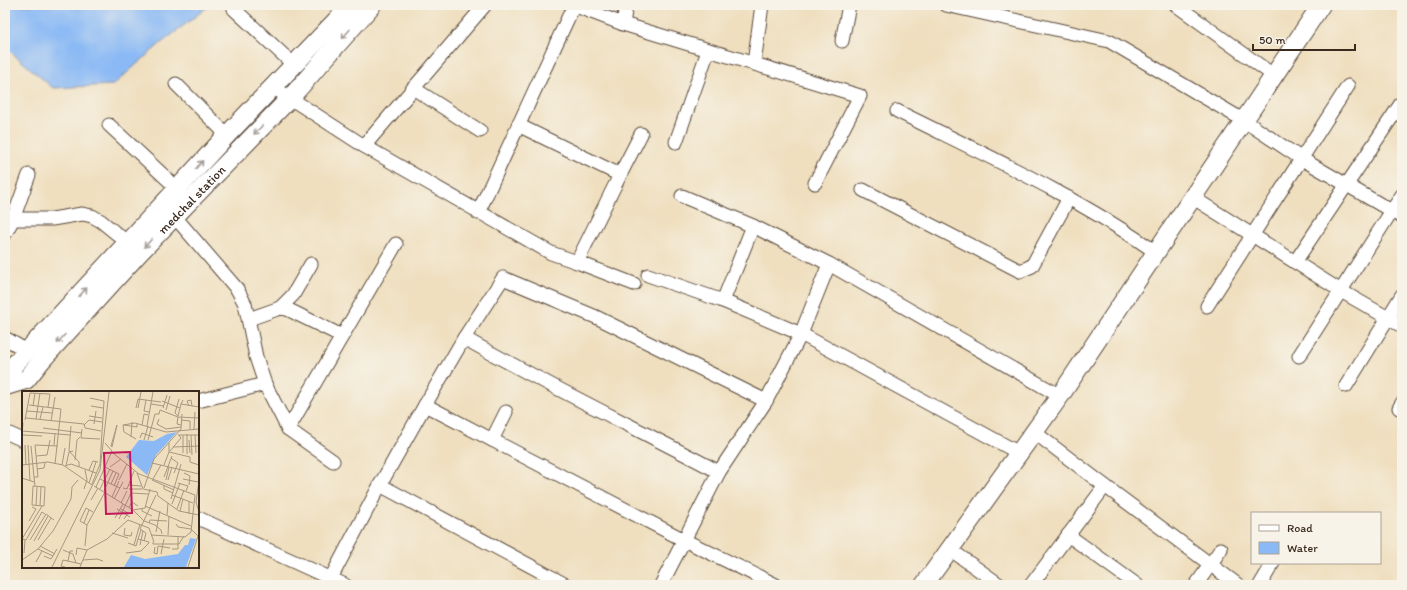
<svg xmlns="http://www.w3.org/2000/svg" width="1407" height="590" font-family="Itim,sans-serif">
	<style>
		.water { fill: #8ab9f5; stroke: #62728a }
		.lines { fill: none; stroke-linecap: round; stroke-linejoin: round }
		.street-casing { stroke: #564536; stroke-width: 15 }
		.secondary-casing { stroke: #564536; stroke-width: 20 }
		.street { stroke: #fff; stroke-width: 13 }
		.secondary { stroke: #fff; stroke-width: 18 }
		.oneway { stroke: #a79f9a }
		.labels { text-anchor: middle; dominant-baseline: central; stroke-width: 3; stroke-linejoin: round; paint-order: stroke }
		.street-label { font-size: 13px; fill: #3b2a1e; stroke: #f7f3e8 }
		.inset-road { fill: none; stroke: #a7977f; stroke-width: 1 }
		.view { fill: #c2185b; fill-opacity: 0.15; stroke: #c2185b; stroke-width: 2 }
		.inset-edge { fill: none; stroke: #3b2a1e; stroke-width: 2 }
	</style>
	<rect width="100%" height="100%" fill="#f7f3e8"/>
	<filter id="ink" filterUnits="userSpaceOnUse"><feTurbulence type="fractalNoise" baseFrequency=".025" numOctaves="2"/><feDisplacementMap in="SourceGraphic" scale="8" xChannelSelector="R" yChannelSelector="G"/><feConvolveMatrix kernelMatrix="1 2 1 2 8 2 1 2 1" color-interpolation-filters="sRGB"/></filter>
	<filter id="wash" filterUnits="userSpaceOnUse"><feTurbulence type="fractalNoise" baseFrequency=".012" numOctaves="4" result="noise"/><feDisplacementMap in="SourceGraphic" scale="16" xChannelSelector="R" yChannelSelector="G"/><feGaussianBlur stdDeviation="0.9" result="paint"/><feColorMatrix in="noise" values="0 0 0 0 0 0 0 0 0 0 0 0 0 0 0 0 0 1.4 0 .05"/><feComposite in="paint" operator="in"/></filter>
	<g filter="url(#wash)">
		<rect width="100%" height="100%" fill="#efdfbf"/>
		<!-- water -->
		<path class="water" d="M 5,5 L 210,5 L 160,44 L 113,85 L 53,88 L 5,47 Z"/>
	</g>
	<g filter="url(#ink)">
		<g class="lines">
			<defs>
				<g id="street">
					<path d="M 573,5 L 623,24 L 860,96 L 815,183"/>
					<path d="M 946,5 L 1109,41 L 1243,120 L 1302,159 L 1402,217"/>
					<path d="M 1176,5 L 1273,75"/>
					<path d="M 234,9 L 294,65"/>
					<path d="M 623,24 L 626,5"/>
					<path d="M 842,41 L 849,5"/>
					<path d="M 754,63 L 762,5"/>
					<path d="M 176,84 L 227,135"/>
					<path d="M 273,87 L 364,146 L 551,253 L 577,262 L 634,284"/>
					<path d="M 413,88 L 480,131"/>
					<path d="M 897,111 C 985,155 1076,196 1157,253"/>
					<path d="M 109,125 L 178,189"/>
					<path d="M 518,125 L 620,175 L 641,134"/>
					<path d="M 676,142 L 708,51"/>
					<path d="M 364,146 L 485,5"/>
					<path d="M 29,175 L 13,219 L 52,219 L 82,214 L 92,216 L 101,221 L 128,243"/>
					<path d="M 863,190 L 1020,271 L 1032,266 L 1069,198"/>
					<path d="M 682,196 L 753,226 L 829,264 L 1060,396"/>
					<path d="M 1192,197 L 1341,291 L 1402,326"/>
					<path d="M 169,210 L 237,289 L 245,304 L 256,357 L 265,384 L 288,429 L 333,461"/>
					<path d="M 478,213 L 574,5"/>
					<path d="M 5,234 L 13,219 L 6,216"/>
					<path d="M 577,262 L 620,175"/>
					<path d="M 1295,262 L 1402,102"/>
					<path d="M 648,275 L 723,301 L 801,334 L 1019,453"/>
					<path d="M 723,301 L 753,226"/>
					<path d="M 1207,306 L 1348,86"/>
					<path d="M 280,308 L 293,295 L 311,264"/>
					<path d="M 249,319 L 280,308 L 287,309 L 342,336"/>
					<path d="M 5,338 L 27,351"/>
					<path d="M 464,338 C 547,385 634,427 719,472"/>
					<path d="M 1299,356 L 1402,195"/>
					<path d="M 1346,386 L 1402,295"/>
					<path d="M 198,401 L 265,384"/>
					<path d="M 425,405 L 464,338 L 503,278 L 596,317 L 766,401"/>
					<path d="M 1399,408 L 1402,403"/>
					<path d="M 288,429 L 396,244"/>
					<path d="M 5,432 L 23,440"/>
					<path d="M 492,440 L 506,412"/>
					<path d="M 380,485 L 566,585"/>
					<path d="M 1105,486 L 1238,585"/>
					<path d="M 198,518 L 345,585"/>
					<path d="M 1068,535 L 1137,585"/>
					<path d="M 951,550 L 1000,585"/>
					<path d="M 331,578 L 380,485 L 425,405 L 684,540 L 776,585"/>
					<path d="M 661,585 L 719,472 L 766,401 L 801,334 L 829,264"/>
					<path d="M 1031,585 L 1105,486 L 1034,432"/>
					<path d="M 1196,585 L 1221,549"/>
					<path d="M 1260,585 L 1273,563"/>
				</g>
				<g id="secondary">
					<path id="s1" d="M 6,386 L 26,380 L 42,360 L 140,252 L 291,97 L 372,5"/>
					<path d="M 6,386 L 14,365 L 227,135 L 351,5"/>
					<path d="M 924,585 L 1060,396 L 1321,5"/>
				</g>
			</defs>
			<!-- street casing -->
			<use href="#street" class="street-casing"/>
			<!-- secondary casing -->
			<use href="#secondary" class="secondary-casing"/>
			<!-- street -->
			<use href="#street" class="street"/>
			<!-- secondary -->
			<use href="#secondary" class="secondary"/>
		</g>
		<!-- one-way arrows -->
		<defs><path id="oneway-shaft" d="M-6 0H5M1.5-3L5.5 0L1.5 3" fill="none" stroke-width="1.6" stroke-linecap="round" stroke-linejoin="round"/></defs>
		<g class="oneway">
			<use href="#oneway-shaft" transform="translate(346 34) rotate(131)"/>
			<use href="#oneway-shaft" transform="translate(258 130) rotate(135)"/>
			<use href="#oneway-shaft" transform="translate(199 165) rotate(-48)"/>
			<use href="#oneway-shaft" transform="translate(148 243) rotate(134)"/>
			<use href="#oneway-shaft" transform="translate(83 292) rotate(-47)"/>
			<use href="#oneway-shaft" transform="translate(61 339) rotate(132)"/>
		</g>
	</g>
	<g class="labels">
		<!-- street labels -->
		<g class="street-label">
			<text stroke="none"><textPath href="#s1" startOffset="266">medchal station</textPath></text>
		</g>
	</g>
	<!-- overview -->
	<g transform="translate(22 391)">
		<rect width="177" height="177" fill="#efdfbf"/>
		<path d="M 155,41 L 134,64 L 125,84 L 104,66 L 117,49 L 132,50 L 145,43 ZM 168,147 L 174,148 L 164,176 L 102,176 L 109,164 L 123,168 L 156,163 L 163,154 L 166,154 Z" fill="#8ab9f5"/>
		<path class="inset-road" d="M 68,7 L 82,10 L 78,73 L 70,93M 124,9 L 122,20 L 127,21M 161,9 L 159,13 L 177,16M 140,10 L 158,17M 129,13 L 142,15M 7,14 L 39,18 L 33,73M 11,15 L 13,2M 69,15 L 81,17M 167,15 L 165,10 L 169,9 L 170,15M 114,17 L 116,8 L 139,11M 116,17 L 119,1M 141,17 L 145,4M 144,19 L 148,5M 5,20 L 30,22M 67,25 L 80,27M 156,25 L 153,22 L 157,8M 156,25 L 159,13M 156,26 L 177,27M 4,27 L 62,33 L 63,37 L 79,40M 14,28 L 18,2M 18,28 L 21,16M 137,28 L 135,33 L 144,38 L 159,36M 3,29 L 8,2 L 28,3 L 26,16M 159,29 L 168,30 L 168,38M 29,30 L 33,6M 1,32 L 0,44 L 20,45M 72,33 L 74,20M 62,34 L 67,29 L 80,31M 95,34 L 90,56 L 89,55 ZM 102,34 L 115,36 L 115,32M 120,34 L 122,23 L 126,24M 49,35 L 47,60 L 57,71 L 57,76M 125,35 L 131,1M 21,37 L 60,42M 60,38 L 59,47 L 78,48M 172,38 L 173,21M 0,40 L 48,44M 165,43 L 165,63M 156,44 L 177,44M 161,44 L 161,62M 169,44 L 170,64M 173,44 L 174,62M 109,46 L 110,31M 118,47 L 120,42 L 131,46M 114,48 L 102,41 L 101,34 L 113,32 L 144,41 L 177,38M 122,49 L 126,35M 126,49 L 133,23 L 137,23 L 138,19 L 156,26 L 155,33 L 159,34M 167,49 L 168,62M 147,52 L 147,61 L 168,66 L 168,71 L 177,74M 3,54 L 4,74M 6,54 L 8,90M 32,54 L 33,42M 9,55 L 12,86M 151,56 L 177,55M 148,60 L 159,47 L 157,44M 91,62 L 117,83 L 173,104 L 169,141 L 163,146 L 129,144M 14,65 L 25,64 L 28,49M 149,67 L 156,72 L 152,82M 53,69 L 55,49 L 58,46M 130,72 L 177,83M 0,74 L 26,71 L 41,74 L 70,94M 40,74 L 43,57M 142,74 L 147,61M 43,75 L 49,73 L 74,82M 44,75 L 47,61 L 51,60M 88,76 L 99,68M 15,78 L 22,77 L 23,72M 67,79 L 71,70 L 76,71M 91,80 L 97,83 L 92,95M 115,82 L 121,98M 162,82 L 168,85 L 167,94M 142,86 L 150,65M 0,87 L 12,91M 78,88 L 98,97M 131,88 L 139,74M 161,88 L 176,91M 97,89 L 105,73M 130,89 L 152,99M 144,89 L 147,76M 146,89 L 150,76M 177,89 L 174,111 L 177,121M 67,92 L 74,71M 156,92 L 166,95 L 164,100M 89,93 L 94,82M 106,94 L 119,95M 142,94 L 142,98 L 151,102M 11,95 L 23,96 L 22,115 L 10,114 ZM 13,95 L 12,86 L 16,86 L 13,54 L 36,55M 72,95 L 111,119 L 122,130 L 133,134 L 139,139 L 140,143M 74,96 L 90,60 L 83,52M 101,97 L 105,98 L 112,80M 122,97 L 132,68 L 159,38 L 160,23M 62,98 L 65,89 L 63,79M 78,98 L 88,78M 107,98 L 120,98M 110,98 L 109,102 L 126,103M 121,98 L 135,101M 82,100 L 91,80 L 83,76M 135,101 L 136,105 L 157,120 L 177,124M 150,104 L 171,112M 90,106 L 97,90M 92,108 L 101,91M 149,108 L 159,73M 69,109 L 76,97M 99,112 L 105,100M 150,113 L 158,92M 14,115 L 15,96M 18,115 L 19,96M 123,115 L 169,135M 107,116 L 110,111 L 116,115M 120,117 L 120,120 L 130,125M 95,118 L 108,126M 99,118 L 106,122 L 102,128M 155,118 L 162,99M 111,119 L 123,117 L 128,98M 158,120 L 161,108M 167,123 L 167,110M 145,124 L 146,112M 93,127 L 101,113M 97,128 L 109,102M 7,130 L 14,118 L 10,116M 62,132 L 67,119M 127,132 L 128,129 L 145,130M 154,133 L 156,136 L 169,138 L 176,145 L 166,176M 65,134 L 58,130 L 64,117 L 71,121M 103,137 L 102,144 L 109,145 L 110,141M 134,141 L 138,120M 90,142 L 106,147M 146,144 L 147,125M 0,148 L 4,149 L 20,121 L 23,123M 0,148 L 20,115M 8,149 L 24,123 L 32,129M 16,149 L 29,127M 12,150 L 26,125M 122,150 L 124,142 L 118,138 L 134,104M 131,151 L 131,153 L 157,153 L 162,145M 106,152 L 114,155 L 116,148M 112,154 L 118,133M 118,154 L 121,140M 18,155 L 33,163M 63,155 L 65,134 L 83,101M 133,156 L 132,162 L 135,163 L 136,155 L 148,157M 16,158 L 31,165M 150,158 L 156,158 L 156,145M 41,159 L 51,163 L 54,172M 2,162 L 3,149M 104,162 L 119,160 L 126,153 L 127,151 L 116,148 L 119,139M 139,163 L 142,148M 54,164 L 55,157 L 65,159M 22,165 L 29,168 L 35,158M 0,169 L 16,158 L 31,140 L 49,108 L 50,96 L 56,89M 61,169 L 75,168 L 81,170M 46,170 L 48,160 L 51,160M 14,171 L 20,160M 30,176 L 78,79 L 87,1M 43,176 L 39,175 L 41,169 L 59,173M 58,176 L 65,159 L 85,148 L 106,129 L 127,137 L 132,151"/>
		<path class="view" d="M 108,61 L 110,122 L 84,123 L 82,62 Z"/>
		<rect width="177" height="177" class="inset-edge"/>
	</g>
	<!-- margin -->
	<rect width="1407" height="590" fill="none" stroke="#f7f3e8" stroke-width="20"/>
	<!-- legend -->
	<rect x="1251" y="512" width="130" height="52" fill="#f7f3e8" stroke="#aca397"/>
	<rect x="1259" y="525" width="20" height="6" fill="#ffffff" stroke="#aca397"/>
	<text x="1287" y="532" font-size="12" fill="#3b2a1e">Road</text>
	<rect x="1259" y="542" width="20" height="12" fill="#8ab9f5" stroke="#aca397"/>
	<text x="1287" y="552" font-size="12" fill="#3b2a1e">Water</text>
	<!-- scale -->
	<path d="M1253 44v6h102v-6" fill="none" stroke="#3b2a1e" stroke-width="2"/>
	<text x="1259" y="44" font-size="12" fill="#3b2a1e" stroke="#f7f3e8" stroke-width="3" paint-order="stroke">50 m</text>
</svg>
